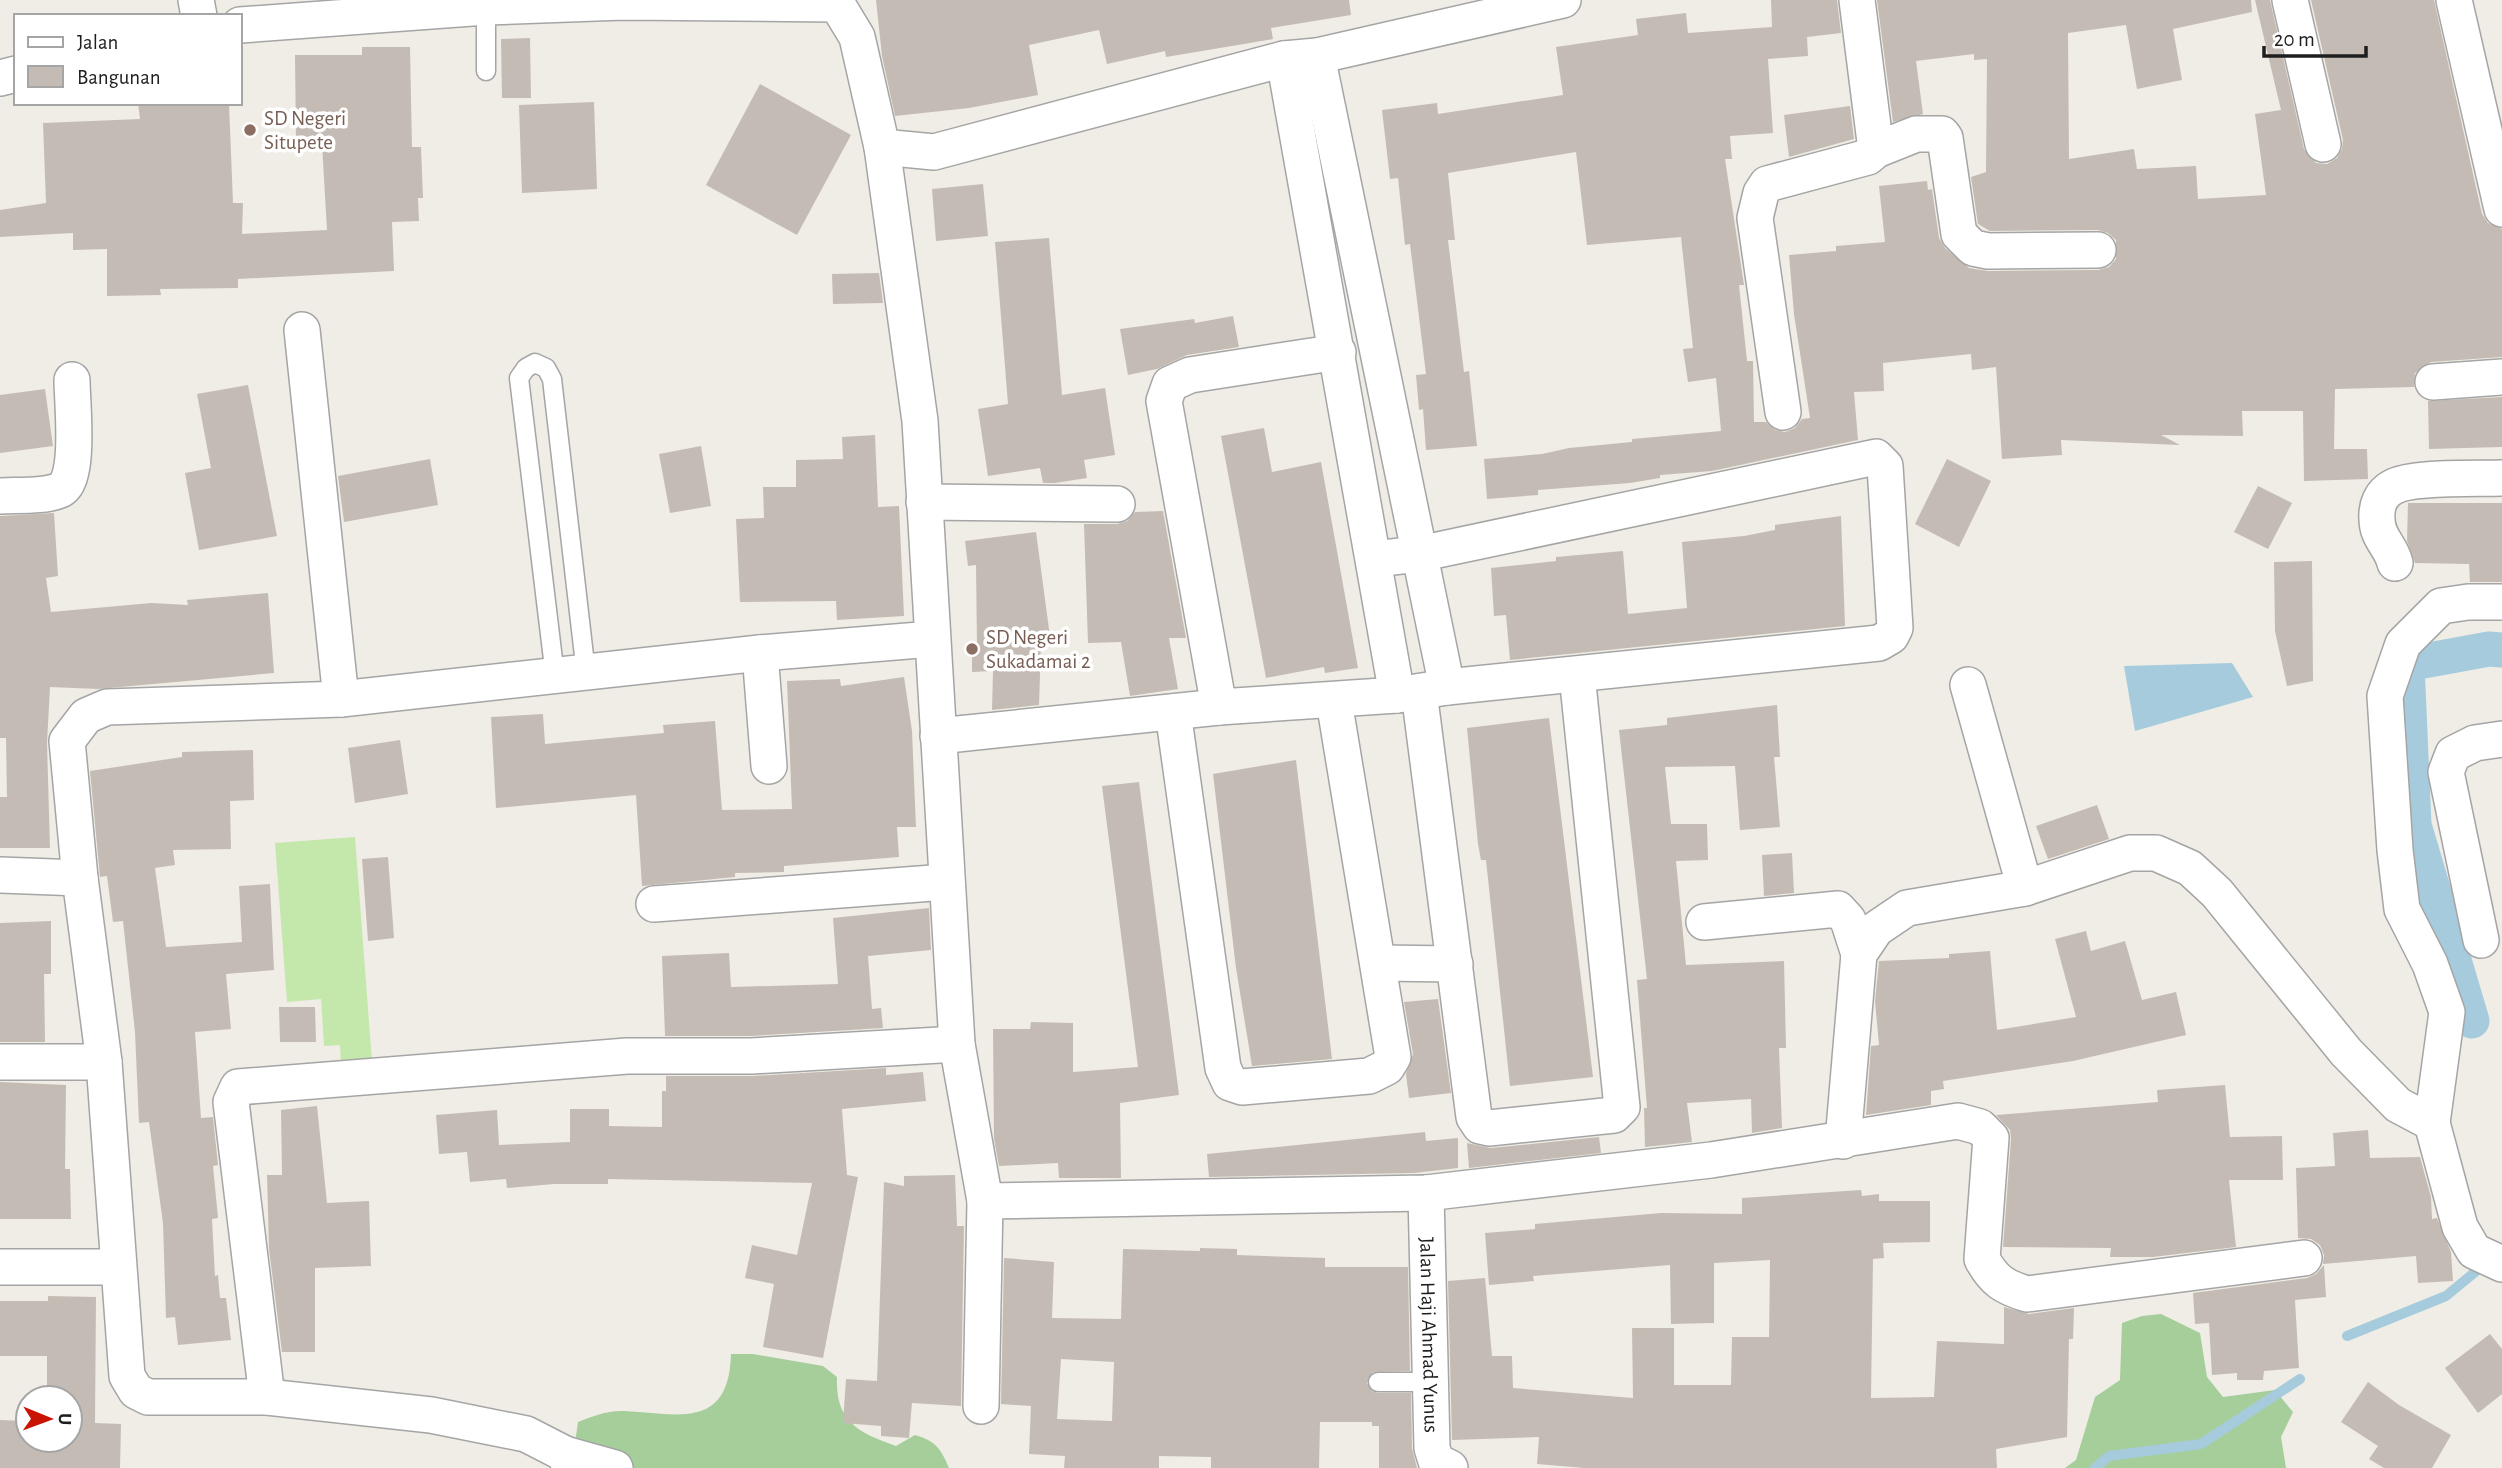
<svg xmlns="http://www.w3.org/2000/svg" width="2502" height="1468" font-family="'Alegreya Sans',sans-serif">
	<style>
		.grass { fill: #c4e8ab }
		.forest { fill: #a5ce9a }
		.water { fill: #a6cbdc }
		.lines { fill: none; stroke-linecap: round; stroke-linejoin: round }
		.stream { stroke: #a6cbdc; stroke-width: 10 }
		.canal { stroke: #a6cbdc; stroke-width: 35 }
		.building { fill: #c4bcb4; fill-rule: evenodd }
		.lane-casing { stroke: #a5a5a5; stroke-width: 21 }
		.street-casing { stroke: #a5a5a5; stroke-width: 38 }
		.lane { stroke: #fff; stroke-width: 18 }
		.street { stroke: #fff; stroke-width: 35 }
		.education-dot { fill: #8d6e63; stroke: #fff; stroke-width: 2.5 }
		.labels { text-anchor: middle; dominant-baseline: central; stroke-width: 7; stroke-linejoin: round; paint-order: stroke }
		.education-label { font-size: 21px; fill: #785e54; stroke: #fff; text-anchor: start }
		.street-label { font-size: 21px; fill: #1e1e1e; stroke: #fff }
	</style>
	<rect width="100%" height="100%" fill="#efede5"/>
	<!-- grass -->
	<path class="grass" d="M 355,837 L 372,1062 L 341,1064 L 340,1045 L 324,1046 L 321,999 L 287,1002 L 275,843 Z"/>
	<!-- forest -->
	<g class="forest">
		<path d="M 2161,1314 L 2200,1333 L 2207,1377 L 2223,1397 L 2275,1390 L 2293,1412 L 2281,1437 L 2286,1468 L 2065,1468 L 2076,1460 L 2095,1397 L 2120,1380 L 2122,1323 L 2142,1316 Z"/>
		<path d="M 731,1354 L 753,1354 L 823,1366 L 837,1377 C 835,1422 859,1433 896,1446 L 915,1435 C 936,1441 941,1449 949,1468 L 592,1468 L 575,1443 L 578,1422 C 593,1416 608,1410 625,1411 C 678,1414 729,1430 731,1354 Z"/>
	</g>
	<!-- water -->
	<path class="water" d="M 2232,663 L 2253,697 L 2135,731 L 2124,666 Z"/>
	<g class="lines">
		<!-- stream -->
		<g class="stream">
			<path d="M 2347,1336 L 2446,1296 L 2486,1263"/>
			<path d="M 2095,1468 L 2109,1456 L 2201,1444 L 2300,1379"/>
		</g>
		<!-- canal -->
		<path class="canal" d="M 2472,1021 L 2414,825 L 2407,664 L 2489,649 L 2502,650"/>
	</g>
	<!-- building -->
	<g class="building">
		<path d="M 876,0 L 1349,0 L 1351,15 L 1271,28 L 1273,39 L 1166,57 L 1165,51 L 1107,64 L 1099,30 L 1029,45 L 1038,95 L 969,108 L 895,116 L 882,56 Z"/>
		<path d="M 1771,0 L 1837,0 L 1841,33 L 1807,37 L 1808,56 L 1768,59 L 1773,133 L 1730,136 L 1732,159 L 1725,159 L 1744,285 L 1739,285 L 1747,361 L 1753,361 L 1754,422 L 1766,422 L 1775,430 L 1785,432 L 1795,428 L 1802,419 L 1810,418 L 1794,314 L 1789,255 L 1836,251 L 1836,246 L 1885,242 L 1879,186 L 1927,181 L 1928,190 L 1932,189 L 1939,238 L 1945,248 L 1969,268 L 1988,271 L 2098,270 L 2109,267 L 2116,259 L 2116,240 L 2108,233 L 2098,230 L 1990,231 L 1978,224 L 1971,177 L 1986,172 L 1987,59 L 1974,60 L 1974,54 L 1916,61 L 1923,114 L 1893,122 L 1877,0 L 2251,0 L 2252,12 L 2173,29 L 2182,80 L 2137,89 L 2126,25 L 2068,33 L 2069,159 L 2134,149 L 2137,169 L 2196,166 L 2198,199 L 2266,195 L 2255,114 L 2281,110 L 2255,0 L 2270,0 L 2304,149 L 2316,163 L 2327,164 L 2337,158 L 2342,149 L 2343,140 L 2311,0 L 2434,0 L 2482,214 L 2488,223 L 2502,229 L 2502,357 L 2431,362 L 2415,373 L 2414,387 L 2335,389 L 2334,449 L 2367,449 L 2368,479 L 2304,481 L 2303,411 L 2242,411 L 2243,436 L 2161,435 L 2180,445 L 2061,440 L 2062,455 L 2002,459 L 1996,367 L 1972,370 L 1971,354 L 1883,363 L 1884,391 L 1854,392 L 1858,440 L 1712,471 L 1660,475 L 1660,478 L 1630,483 L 1538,490 L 1538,495 L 1487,499 L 1484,459 L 1542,454 L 1569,448 L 1632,442 L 1632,439 L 1721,431 L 1716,378 L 1688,382 L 1683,349 L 1693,348 L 1681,237 L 1587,245 L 1576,152 L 1448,173 L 1455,240 L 1448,240 L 1464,372 L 1469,371 L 1477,446 L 1426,450 L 1423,409 L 1419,410 L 1416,375 L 1426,374 L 1410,244 L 1405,245 L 1398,178 L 1390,179 L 1382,110 L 1437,103 L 1438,114 L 1563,95 L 1556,47 L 1638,35 L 1636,19 L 1686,13 L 1688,33 L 1772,27 Z"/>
		<path d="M 530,38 L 531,98 L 502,98 L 501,39 Z"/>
		<path d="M 362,47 L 410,47 L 412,147 L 421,147 L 423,198 L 418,198 L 419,221 L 392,222 L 394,271 L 238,279 L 238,288 L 160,289 L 161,295 L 107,296 L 107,249 L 73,250 L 73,233 L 0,237 L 0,210 L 46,203 L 43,123 L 140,119 L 138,103 L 229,103 L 233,203 L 243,203 L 242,234 L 327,230 L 322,144 L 296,144 L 295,55 L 362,55 Z"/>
		<path d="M 760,84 L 851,135 L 797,235 L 706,185 Z"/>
		<path d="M 594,102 L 597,189 L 522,193 L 519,105 Z"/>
		<path d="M 1850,106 L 1854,139 L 1789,157 L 1784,115 Z"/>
		<path d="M 983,184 L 988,236 L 936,241 L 932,189 Z"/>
		<path d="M 1049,238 L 1062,395 L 1105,388 L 1115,455 L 1084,460 L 1087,478 L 1055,483 L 1043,483 L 1040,468 L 988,476 L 978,409 L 1008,404 L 995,242 Z"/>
		<path d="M 879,273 L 883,303 L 833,304 L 832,274 Z"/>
		<path d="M 1233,316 L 1239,347 L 1187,355 L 1157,369 L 1128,375 L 1120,329 L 1194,319 L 1195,323 Z"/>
		<path d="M 248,385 L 277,536 L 199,550 L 185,473 L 211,468 L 197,394 Z"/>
		<path d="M 45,389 L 53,446 L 0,453 L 0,395 Z"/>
		<path d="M 2502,397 L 2502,447 L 2429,449 L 2428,401 Z"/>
		<path d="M 1264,428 L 1272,472 L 1321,462 L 1358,668 L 1325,673 L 1324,667 L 1266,678 L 1221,436 Z"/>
		<path d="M 875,435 L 878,507 L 899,506 L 904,616 L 837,620 L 836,601 L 740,602 L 736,519 L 764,518 L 763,487 L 796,487 L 796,460 L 843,459 L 842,437 Z"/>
		<path d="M 701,446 L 711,506 L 670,513 L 659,454 Z"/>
		<path d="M 430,459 L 438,505 L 344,522 L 338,476 Z"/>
		<path d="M 1947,459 L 1991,481 L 1959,547 L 1915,524 Z"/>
		<path d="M 2258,486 L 2292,503 L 2268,549 L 2234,532 Z"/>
		<path d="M 2408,503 L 2502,503 L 2502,582 L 2470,582 L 2469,564 L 2415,563 L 2407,541 Z"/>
		<path d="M 1163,511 L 1186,638 L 1169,638 L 1178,689 L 1130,696 L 1121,642 L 1088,643 L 1084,524 L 1117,524 L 1127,521 L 1135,512 Z"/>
		<path d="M 54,513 L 58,576 L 46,578 L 51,612 L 151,603 L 188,605 L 187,600 L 268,593 L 274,673 L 98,689 L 50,687 L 47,743 L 50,848 L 0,848 L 0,797 L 7,797 L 6,738 L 0,738 L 0,516 Z"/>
		<path d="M 1841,516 L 1845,626 L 1510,660 L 1506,615 L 1494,616 L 1491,568 L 1556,561 L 1556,557 L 1623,551 L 1628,614 L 1687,608 L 1682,542 L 1744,536 L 1775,530 L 1775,525 Z"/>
		<path d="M 1036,532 L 1051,644 L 1041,645 L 1039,705 L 992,710 L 993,671 L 972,672 L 972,646 L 977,646 L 976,565 L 968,566 L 965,541 Z"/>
		<path d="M 2312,561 L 2313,681 L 2287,686 L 2275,631 L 2274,562 Z"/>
		<path d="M 904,677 L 912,731 L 916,827 L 897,827 L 899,857 L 784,866 L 784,872 L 735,873 L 735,877 L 642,886 L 636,795 L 496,808 L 491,717 L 543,714 L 545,744 L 664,733 L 663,725 L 715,721 L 722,810 L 792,809 L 787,681 L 840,679 L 841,686 Z"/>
		<path d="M 1777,705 L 1780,757 L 1774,757 L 1780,827 L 1740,830 L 1735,766 L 1665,767 L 1671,824 L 1707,824 L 1708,860 L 1676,861 L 1686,965 L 1784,961 L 1786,1048 L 1779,1048 L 1782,1128 L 1752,1133 L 1751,1099 L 1687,1103 L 1692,1142 L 1645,1147 L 1644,1108 L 1647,1108 L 1637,980 L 1647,979 L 1619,730 L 1667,725 L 1667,718 Z"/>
		<path d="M 1549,718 L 1593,1077 L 1510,1086 L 1486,860 L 1481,860 L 1478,844 L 1467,728 Z"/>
		<path d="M 400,740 L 408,794 L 355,803 L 348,748 Z"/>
		<path d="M 253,750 L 254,800 L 230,801 L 231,849 L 173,850 L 175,865 L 155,868 L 166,947 L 242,942 L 239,886 L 270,884 L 274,970 L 226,974 L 231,1029 L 195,1032 L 201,1118 L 213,1117 L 218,1165 L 213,1166 L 218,1218 L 212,1219 L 215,1276 L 218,1275 L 220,1298 L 226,1298 L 231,1340 L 178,1345 L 175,1317 L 166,1318 L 163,1223 L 149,1122 L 139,1123 L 135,1032 L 123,921 L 113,922 L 107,876 L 100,877 L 90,771 L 182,757 L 182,752 Z"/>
		<path d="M 1296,760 L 1332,1059 L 1252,1066 L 1236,968 L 1213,774 Z"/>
		<path d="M 1139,782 L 1179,1095 L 1120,1103 L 1121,1178 L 1059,1178 L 1058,1163 L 999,1166 L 994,1139 L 993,1029 L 1030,1029 L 1031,1022 L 1073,1023 L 1073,1072 L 1138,1067 L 1102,786 Z"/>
		<path d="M 2097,805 L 2109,839 L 2048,859 L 2036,826 Z"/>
		<path d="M 1792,853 L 1794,893 L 1764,896 L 1762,855 Z"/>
		<path d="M 388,857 L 394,938 L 368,941 L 362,859 Z"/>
		<path d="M 929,908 L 931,950 L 868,956 L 872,1009 L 881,1008 L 883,1028 L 750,1036 L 665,1036 L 662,956 L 729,953 L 731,987 L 838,984 L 833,918 Z"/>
		<path d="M 51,921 L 51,974 L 44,974 L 45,1042 L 0,1042 L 0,923 Z"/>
		<path d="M 2086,931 L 2091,951 L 2125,941 L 2142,1000 L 2176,992 L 2186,1035 L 2073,1061 L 1943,1081 L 1944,1089 L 1931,1091 L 1931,1105 L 1866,1115 L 1871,1046 L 1879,1045 L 1875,1001 L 1879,961 L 1949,958 L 1949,954 L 1990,951 L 1997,1030 L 2076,1017 L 2055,939 Z"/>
		<path d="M 1438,999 L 1451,1093 L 1409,1098 L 1406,1074 L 1413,1054 L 1404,1002 Z"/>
		<path d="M 279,1007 L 315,1007 L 316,1042 L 280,1042 Z"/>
		<path d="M 886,1068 L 886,1075 L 923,1072 L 926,1101 L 842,1109 L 847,1175 L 858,1177 L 823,1358 L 763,1347 L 774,1284 L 745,1278 L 752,1245 L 797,1255 L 812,1183 L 608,1179 L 608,1184 L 554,1184 L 507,1188 L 506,1179 L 470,1182 L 467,1152 L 439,1154 L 436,1115 L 497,1110 L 499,1145 L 570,1142 L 570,1109 L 609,1109 L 609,1126 L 662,1127 L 662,1091 L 666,1091 L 666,1076 L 752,1076 Z"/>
		<path d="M 0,1082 L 66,1085 L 65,1169 L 70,1169 L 71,1219 L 0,1219 Z"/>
		<path d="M 2225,1085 L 2230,1137 L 2282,1136 L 2283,1180 L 2229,1180 L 2236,1247 L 2153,1257 L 2110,1257 L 2111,1248 L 2003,1247 L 2011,1139 L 2010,1130 L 1996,1115 L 2158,1102 L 2157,1090 Z"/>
		<path d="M 317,1106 L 327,1203 L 369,1201 L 371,1266 L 315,1268 L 315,1352 L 282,1352 L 269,1249 L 267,1175 L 282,1175 L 281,1110 Z"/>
		<path d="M 2368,1130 L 2370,1158 L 2420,1157 L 2431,1197 L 2432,1219 L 2437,1218 L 2451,1252 L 2453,1281 L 2418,1283 L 2416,1256 L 2323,1264 L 2324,1255 L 2320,1245 L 2311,1239 L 2298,1238 L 2296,1168 L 2335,1166 L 2333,1133 Z"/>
		<path d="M 1425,1132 L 1426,1141 L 1458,1138 L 1458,1168 L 1414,1173 L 1209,1177 L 1207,1154 Z"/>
		<path d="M 1599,1137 L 1601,1153 L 1469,1168 L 1467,1143 L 1491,1148 Z"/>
		<path d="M 955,1175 L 957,1226 L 964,1226 L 961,1406 L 912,1403 L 909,1438 L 881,1436 L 881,1426 L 843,1423 L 846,1379 L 877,1381 L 884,1182 L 904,1186 L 904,1176 Z"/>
		<path d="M 1861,1190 L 1862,1196 L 1879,1194 L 1879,1201 L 1930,1201 L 1930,1242 L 1883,1243 L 1884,1258 L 1873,1259 L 1871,1398 L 1934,1397 L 1937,1341 L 2004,1344 L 2004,1307 L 2029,1314 L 2074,1308 L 2073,1339 L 2069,1339 L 2067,1437 L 1996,1449 L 1997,1468 L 1584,1468 L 1537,1464 L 1539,1437 L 1452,1440 L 1448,1281 L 1485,1278 L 1492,1356 L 1512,1356 L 1513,1388 L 1633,1398 L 1632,1328 L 1674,1328 L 1674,1385 L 1731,1385 L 1732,1337 L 1769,1337 L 1770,1260 L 1714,1263 L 1714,1323 L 1671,1324 L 1670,1265 L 1533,1276 L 1534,1281 L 1489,1285 L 1485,1233 L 1535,1229 L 1535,1224 L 1661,1213 L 1742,1214 L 1742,1198 Z"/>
		<path d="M 1200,1248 L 1237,1249 L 1237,1255 L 1325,1258 L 1325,1267 L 1408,1267 L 1410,1371 L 1373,1372 L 1367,1383 L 1372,1391 L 1377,1393 L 1411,1393 L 1412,1448 L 1417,1468 L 1379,1468 L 1379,1426 L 1372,1426 L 1372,1422 L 1320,1422 L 1319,1468 L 1211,1468 L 1211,1457 L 1159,1456 L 1159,1468 L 1064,1468 L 1065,1456 L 1029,1454 L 1031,1406 L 1001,1404 L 1004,1258 L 1054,1262 L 1052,1318 L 1121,1319 L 1123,1249 L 1200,1251 ZM 1061,1359 L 1114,1362 L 1112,1421 L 1057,1419 Z"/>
		<path d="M 2324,1265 L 2326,1297 L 2295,1300 L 2299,1368 L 2264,1371 L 2263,1380 L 2237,1380 L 2237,1373 L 2212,1375 L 2209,1323 L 2195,1324 L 2193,1293 L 2307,1278 L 2316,1274 Z"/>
		<path d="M 48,1296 L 96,1297 L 95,1423 L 121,1424 L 120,1468 L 0,1468 L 0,1420 L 28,1421 L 28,1440 L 70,1440 L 70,1398 L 47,1398 L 47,1356 L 0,1356 L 0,1301 L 48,1301 Z"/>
		<path d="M 2490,1334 L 2502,1349 L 2502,1394 L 2478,1413 L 2445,1368 Z"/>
		<path d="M 2368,1382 L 2399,1405 L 2451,1435 L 2432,1468 L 2384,1468 L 2369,1459 L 2378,1446 L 2341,1422 Z"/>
	</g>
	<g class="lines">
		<defs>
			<g id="lane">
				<path d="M 486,7 L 486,71"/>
				<path d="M 555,676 L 519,378 L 526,368 L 535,363 L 546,368 L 552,379 L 586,673"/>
				<path d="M 1378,1382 L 1430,1382"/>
			</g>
			<g id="street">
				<path d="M 196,0 L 199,16"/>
				<path d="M 2290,0 L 2323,144"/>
				<path d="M 2454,0 L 2502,209"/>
				<path d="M 240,25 L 486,7 L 623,2 L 837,4 L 857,37 L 882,147 L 934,152 L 1284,59 L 1317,56 L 1563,0"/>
				<path d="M 1317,56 L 1447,687"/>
				<path d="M 1284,59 L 1397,695"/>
				<path d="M 0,78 L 16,74"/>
				<path d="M 882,147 L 920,421 L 957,1044 L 985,1201 L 1426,1193 L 1711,1160 L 1958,1121 L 1980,1127 L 1991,1138 L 1982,1259 C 1994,1281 2004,1287 2027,1294 L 2304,1258"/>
				<path d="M 1876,150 L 1916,134 L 1942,134 L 1945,138 L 1959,234 L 1973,248 L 1988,251 L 2098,250"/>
				<path d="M 302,330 L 341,699"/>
				<path d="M 2433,382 L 2502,377"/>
				<path d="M 1783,412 L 1755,218 L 1761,193 L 1767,184 L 1868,157 L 1876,150 L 1857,0"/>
				<path d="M 0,496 C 17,495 45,497 60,490 C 81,481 72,403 72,380"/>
				<path d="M 924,502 L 1117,504"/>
				<path d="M 2395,563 C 2391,546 2377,538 2377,519 C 2376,506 2381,493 2393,487 C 2412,476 2478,479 2502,478"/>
				<path d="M 760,653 L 769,766"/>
				<path d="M 1968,685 L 2025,888"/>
				<path d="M 1419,692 L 1474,1117 L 1480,1126 L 1489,1128 L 1614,1115 L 1622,1107 L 1577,675"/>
				<path d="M 1219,707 L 1164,401 L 1170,384 L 1190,375 L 1338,352"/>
				<path d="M 1173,712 L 1223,1068 L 1230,1083 L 1242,1087 L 1369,1076 L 1387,1067 L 1393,1057 L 1334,701"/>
				<path d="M 938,736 L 1219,707 L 1397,695 L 1447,687 L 1879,643 L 1891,636 L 1895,628 L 1885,466 L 1876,457 L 1419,554 L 1374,559"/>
				<path d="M 0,875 L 80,878 L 104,1062 L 127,1376 L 136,1391 L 148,1397 L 267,1397 L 431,1415 L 526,1434 L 565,1454 L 570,1468"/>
				<path d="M 80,878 L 67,741 L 86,716 L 107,707 L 341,699 L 760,653 L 932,639"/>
				<path d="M 654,904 L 946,882"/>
				<path d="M 1704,922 L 1838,909 L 1848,920 L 1859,954"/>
				<path d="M 2481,940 L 2446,772 L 2453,754 L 2475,743 L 2502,739"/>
				<path d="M 1379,963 L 1455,964"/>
				<path d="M 0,1062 L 104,1062"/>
				<path d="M 2432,1123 L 2447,1012 L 2430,964 L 2402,909 L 2395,850 L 2385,696 L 2403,644 L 2441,606 L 2468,602 L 2502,602"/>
				<path d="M 1843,1141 L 1859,954 L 1876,929 L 1907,908 L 2025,888 L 2130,853 L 2156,853 L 2190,868 L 2217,893 L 2346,1052 L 2398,1105 L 2432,1123 L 2460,1227 L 2474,1251 L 2502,1264"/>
				<path id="s1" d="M 1426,1193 L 1432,1448 L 1436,1461 L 1450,1468"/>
				<path d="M 0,1267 L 117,1267"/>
				<path d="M 267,1397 L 231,1102 L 238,1087 L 627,1056 L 751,1056 L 957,1044"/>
				<path d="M 981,1406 L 985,1201"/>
				<path d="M 565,1454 L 615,1468"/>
			</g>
		</defs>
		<!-- lane casing -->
		<use href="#lane" class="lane-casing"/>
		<!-- street casing -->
		<use href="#street" class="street-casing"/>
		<!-- lane -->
		<use href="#lane" class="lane"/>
		<!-- street -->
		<use href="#street" class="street"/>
	</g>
	<!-- markers -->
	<g class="education-dot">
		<circle cx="250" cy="130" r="7"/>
		<circle cx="972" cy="649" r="7"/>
	</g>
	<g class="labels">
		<!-- education labels -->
		<g class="education-label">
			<text x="264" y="118">SD Negeri<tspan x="264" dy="24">Situpete</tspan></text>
			<text x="986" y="637">SD Negeri<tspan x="986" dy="24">Sukadamai 2</tspan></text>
		</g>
		<!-- street labels -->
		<g class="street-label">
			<text stroke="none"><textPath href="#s1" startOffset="142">Jalan Haji Ahmad Yunus</textPath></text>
		</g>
	</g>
	<!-- legend -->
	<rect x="14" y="14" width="228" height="91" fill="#ffffff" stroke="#a5a5a5" stroke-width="2"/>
	<rect x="28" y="37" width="35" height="10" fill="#ffffff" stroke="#a5a5a5" stroke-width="2"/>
	<text x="77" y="49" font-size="21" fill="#1e1e1e">Jalan</text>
	<rect x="28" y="66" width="35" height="21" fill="#c4bcb4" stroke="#a5a5a5" stroke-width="2"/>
	<text x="77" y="84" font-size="21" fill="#1e1e1e">Bangunan</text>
	<!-- north arrow -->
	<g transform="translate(49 1419) rotate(91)"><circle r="33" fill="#ffffff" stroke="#a5a5a5" stroke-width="2"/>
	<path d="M0-5L12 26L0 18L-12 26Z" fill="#c91403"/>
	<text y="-10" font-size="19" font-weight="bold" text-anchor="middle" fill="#1e1e1e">U</text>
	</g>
	<!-- scale -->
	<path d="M2264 46v10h102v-10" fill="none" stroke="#1e1e1e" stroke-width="3.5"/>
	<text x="2274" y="46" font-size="21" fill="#1e1e1e" stroke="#ffffff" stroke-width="5" paint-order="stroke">20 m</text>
</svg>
